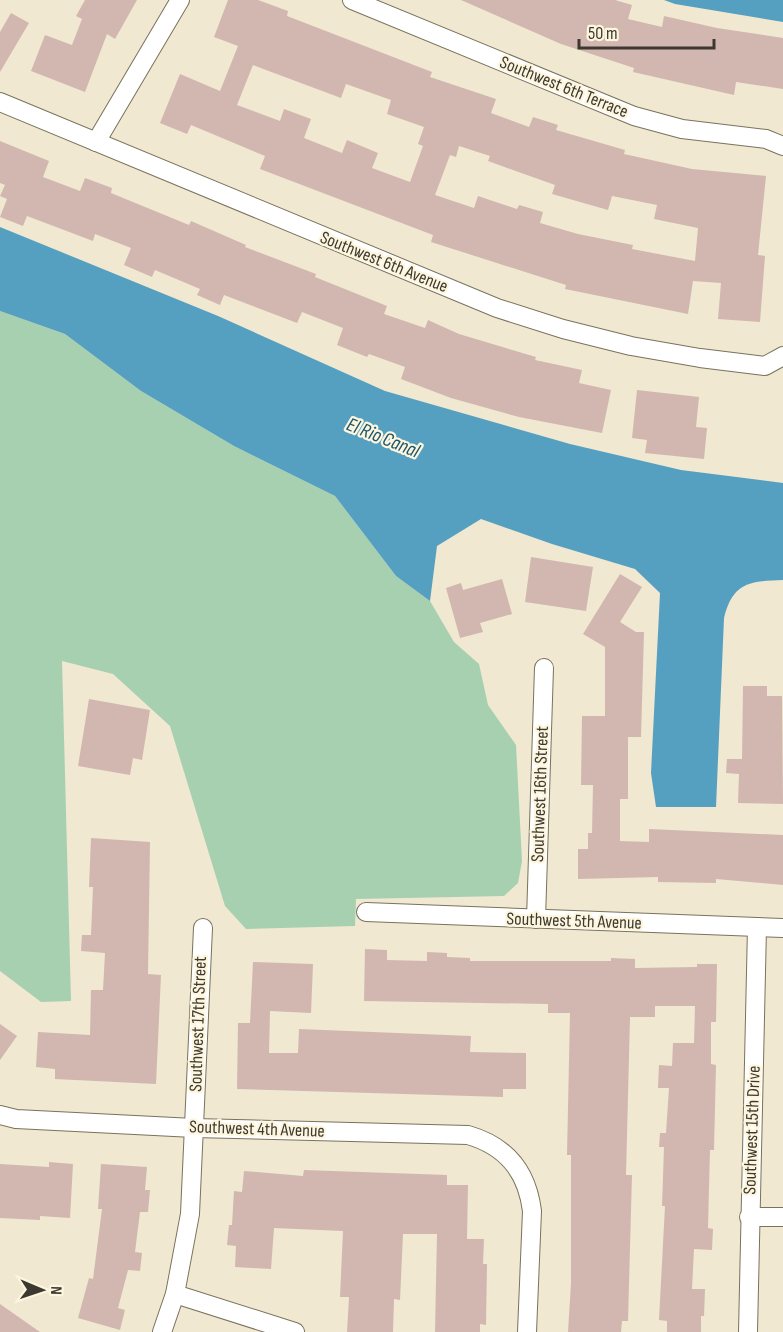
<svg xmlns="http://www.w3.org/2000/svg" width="783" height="1332" font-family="'Sofia Sans Condensed',sans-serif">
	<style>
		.green { fill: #a7d0b1 }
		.water { fill: #559fc1 }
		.building { fill: #d2b7b0; fill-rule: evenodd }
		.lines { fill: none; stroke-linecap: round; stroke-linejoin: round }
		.minor-casing { stroke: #79725c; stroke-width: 20 }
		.minor { stroke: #fff; stroke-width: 18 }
		.labels { text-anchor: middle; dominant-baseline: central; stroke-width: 4.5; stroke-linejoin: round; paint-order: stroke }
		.street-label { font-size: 18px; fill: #3c3930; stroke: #fdf5dd }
		.water-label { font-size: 20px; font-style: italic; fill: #1a556d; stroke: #fdf5dd }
	</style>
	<rect width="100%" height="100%" fill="#f0e8d0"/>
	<!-- green -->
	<path class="green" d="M 0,311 L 65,334 L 141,391 L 234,446 L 335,496 L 396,576 L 430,601 L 454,642 L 479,664 L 488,705 L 516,745 L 522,861 L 518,883 L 504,896 L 356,899 L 355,926 L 246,929 L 225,906 L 170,726 L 113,674 L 62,661 L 71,1001 L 41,1002 L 0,971 Z"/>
	<!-- water -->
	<g class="water">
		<path d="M 664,0 L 783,0 L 783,22 L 675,4 Z"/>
		<path d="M 0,227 L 218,316 L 385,391 L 570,444 L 681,470 L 783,483 L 783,580 C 750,581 733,582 724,618 L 716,807 L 656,807 L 651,773 L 660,593 L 635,569 L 552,544 L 481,519 L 437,546 L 430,601 L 396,576 L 335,496 L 234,446 L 141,391 L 65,334 L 0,311 Z"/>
	</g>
	<!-- building -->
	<g class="building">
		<path d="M 85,0 L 137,0 L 115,39 L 107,34 L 85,92 L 31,71 L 45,35 L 72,45 L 82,19 L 76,16 Z"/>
		<path d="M 228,0 L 258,0 L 288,11 L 287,16 L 432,72 L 430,77 L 496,99 L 491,113 L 529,127 L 533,117 L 558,125 L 556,130 L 625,150 L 624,154 L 692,169 L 766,176 L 758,255 L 765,256 L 760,322 L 718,319 L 721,283 L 693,281 L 688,314 L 565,289 L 566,285 L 431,242 L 433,235 L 260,169 L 265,156 L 191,125 L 187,134 L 160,123 L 180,74 L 220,91 L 238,46 L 214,37 ZM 253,65 L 341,98 L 346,84 L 391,100 L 387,114 L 424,127 L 418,144 L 423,146 L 410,182 L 372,168 L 378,153 L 347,140 L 342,153 L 304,138 L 311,119 L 284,109 L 280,121 L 237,105 ZM 459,146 L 490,156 L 488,161 L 555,185 L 552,194 L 608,210 L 612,196 L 657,205 L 654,219 L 698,228 L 695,261 L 632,249 L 633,245 L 578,234 L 540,223 L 543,212 L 519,205 L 517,209 L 478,196 L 474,208 L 435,195 L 450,155 L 456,157 Z"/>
		<path d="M 461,0 L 615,0 L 632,5 L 628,19 L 662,27 L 664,16 L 717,28 L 783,38 L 783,89 L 736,82 L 734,95 L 633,72 L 634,68 L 561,44 Z"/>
		<path d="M 11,13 L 29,23 L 0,72 L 0,32 Z"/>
		<path d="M 0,141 L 49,161 L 43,177 L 80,191 L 85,178 L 112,188 L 111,193 L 189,225 L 191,221 L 246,245 L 245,247 L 316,274 L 315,277 L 387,306 L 384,314 L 425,328 L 428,320 L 459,334 L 536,357 L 535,360 L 582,370 L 579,383 L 611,390 L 602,433 L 519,417 L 451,398 L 401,379 L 405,367 L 369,354 L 367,357 L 337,345 L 343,328 L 302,312 L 297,323 L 224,295 L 220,305 L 197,295 L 200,289 L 155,270 L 152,277 L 124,265 L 131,248 L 95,234 L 93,241 L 27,216 L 23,226 L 0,217 L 7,199 L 0,196 L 5,185 L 0,183 Z"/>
		<path d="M 637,390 L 699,397 L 696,427 L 707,428 L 704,459 L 645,453 L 647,440 L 632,438 Z"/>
		<path d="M 531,557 L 593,567 L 586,611 L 525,602 Z"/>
		<path d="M 620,574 L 642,587 L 620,622 L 636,632 L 644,632 L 641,737 L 628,737 L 628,799 L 620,799 L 620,841 L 649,842 L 649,829 L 783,835 L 783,885 L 716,879 L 716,883 L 658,882 L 658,877 L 578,879 L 578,849 L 588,849 L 588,833 L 592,833 L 593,785 L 581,785 L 582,716 L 605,716 L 605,647 L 583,634 Z"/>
		<path d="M 502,579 L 512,614 L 480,623 L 483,632 L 460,638 L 446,588 L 461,583 L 463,590 Z"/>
		<path d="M 743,686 L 767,686 L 767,696 L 782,696 L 783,804 L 738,803 L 739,774 L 726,773 L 727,759 L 742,759 Z"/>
		<path d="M 89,699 L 150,710 L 142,760 L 133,758 L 130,775 L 78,766 Z"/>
		<path d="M 91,838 L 150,842 L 148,974 L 161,975 L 156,1084 L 55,1079 L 55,1069 L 36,1067 L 38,1032 L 90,1035 L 91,990 L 103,990 L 105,953 L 81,951 L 82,935 L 91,935 L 93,887 L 89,887 Z"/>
		<path d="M 365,949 L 387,950 L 387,960 L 427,961 L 427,952 L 447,953 L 447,957 L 470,958 L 470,961 L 611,961 L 611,958 L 635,959 L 635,968 L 697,967 L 697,964 L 717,964 L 716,1022 L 711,1022 L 711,1064 L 716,1065 L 714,1150 L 710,1150 L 708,1228 L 713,1229 L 712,1250 L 694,1249 L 692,1289 L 705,1289 L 704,1316 L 701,1316 L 701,1332 L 667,1332 L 667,1321 L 659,1320 L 665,1206 L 662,1206 L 664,1147 L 659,1147 L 660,1133 L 666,1133 L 669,1088 L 658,1088 L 659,1065 L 672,1066 L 673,1043 L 694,1043 L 695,1006 L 655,1006 L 655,1017 L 630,1017 L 626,1175 L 632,1175 L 628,1321 L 622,1321 L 621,1332 L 568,1332 L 571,1283 L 571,1155 L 567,1155 L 570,1013 L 548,1013 L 548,1004 L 364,1001 Z"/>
		<path d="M 253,962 L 313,964 L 311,1013 L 270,1011 L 269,1053 L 298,1053 L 299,1029 L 471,1036 L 470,1052 L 526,1053 L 526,1089 L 503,1089 L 503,1097 L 237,1089 L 238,1023 L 250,1023 Z"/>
		<path d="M 0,1024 L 17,1036 L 0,1060 Z"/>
		<path d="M 49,1162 L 73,1164 L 70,1218 L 40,1216 L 40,1220 L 0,1218 L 0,1164 L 49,1167 Z"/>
		<path d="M 101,1164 L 147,1167 L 145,1190 L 150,1190 L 148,1212 L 140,1212 L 135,1252 L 142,1253 L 140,1271 L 128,1270 L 118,1308 L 125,1310 L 120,1330 L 78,1318 L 89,1278 L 93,1279 L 102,1209 L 98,1209 Z"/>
		<path d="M 304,1170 L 447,1175 L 447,1185 L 468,1185 L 467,1239 L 484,1239 L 483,1264 L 487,1264 L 486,1325 L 480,1324 L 480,1332 L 435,1332 L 437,1234 L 403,1234 L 400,1300 L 394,1299 L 393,1332 L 347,1332 L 349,1297 L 340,1297 L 343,1231 L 274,1228 L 271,1269 L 235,1267 L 236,1246 L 227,1245 L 229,1225 L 232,1225 L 234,1191 L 242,1192 L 244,1171 L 303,1176 Z"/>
		<path d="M 0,1304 L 40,1332 L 0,1332 Z"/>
	</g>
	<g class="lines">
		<defs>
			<g id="minor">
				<path d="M 352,0 L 634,116 L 682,129 L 766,139 L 783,146"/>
				<path d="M 0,102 L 497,308 L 563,329 L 631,346 L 700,358 L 765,366 L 783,356"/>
				<path d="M 96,142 L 180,0"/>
				<path d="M 366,912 L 783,928"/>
				<path d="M 536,919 L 544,668"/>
				<path d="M 0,1115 L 16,1119 L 194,1128 L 468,1135 C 506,1146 527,1171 532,1211 L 527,1332"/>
				<path d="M 749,1217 L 783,1217"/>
				<path d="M 175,1294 L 295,1332"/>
				<path d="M 162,1332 L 175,1294 L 190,1214 L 203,928"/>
				<path d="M 748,1332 L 757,927"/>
			</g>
		</defs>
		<!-- minor casing -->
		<use href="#minor" class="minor-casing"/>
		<!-- minor -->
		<use href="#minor" class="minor"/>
	</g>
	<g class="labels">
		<!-- street labels -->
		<g class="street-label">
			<text transform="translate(564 87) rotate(22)">Southwest 6th Terrace</text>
			<text transform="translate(384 262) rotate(22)">Southwest 6th Avenue</text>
			<text transform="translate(540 794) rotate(-88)">Southwest 16th Street</text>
			<text transform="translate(574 921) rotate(2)">Southwest 5th Avenue</text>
			<text transform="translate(198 1024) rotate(-88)">Southwest 17th Street</text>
			<text transform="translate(257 1129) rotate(2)">Southwest 4th Avenue</text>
			<text transform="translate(752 1130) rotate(-88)">Southwest 15th Drive</text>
		</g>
		<!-- water labels -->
		<g class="water-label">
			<text transform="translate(383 438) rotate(22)">El Rio Canal</text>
		</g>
	</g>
	<!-- north arrow -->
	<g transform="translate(42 1290) rotate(92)" stroke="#fdf5dd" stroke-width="4.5" paint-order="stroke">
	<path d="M0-4.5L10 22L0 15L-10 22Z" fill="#3c3930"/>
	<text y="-9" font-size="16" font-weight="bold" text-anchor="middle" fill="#3c3930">N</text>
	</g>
	<!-- scale -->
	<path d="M579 39v9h135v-9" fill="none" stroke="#3c3930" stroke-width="3"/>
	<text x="588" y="39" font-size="18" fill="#3c3930" stroke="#fdf5dd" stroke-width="4.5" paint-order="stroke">50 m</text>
</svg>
